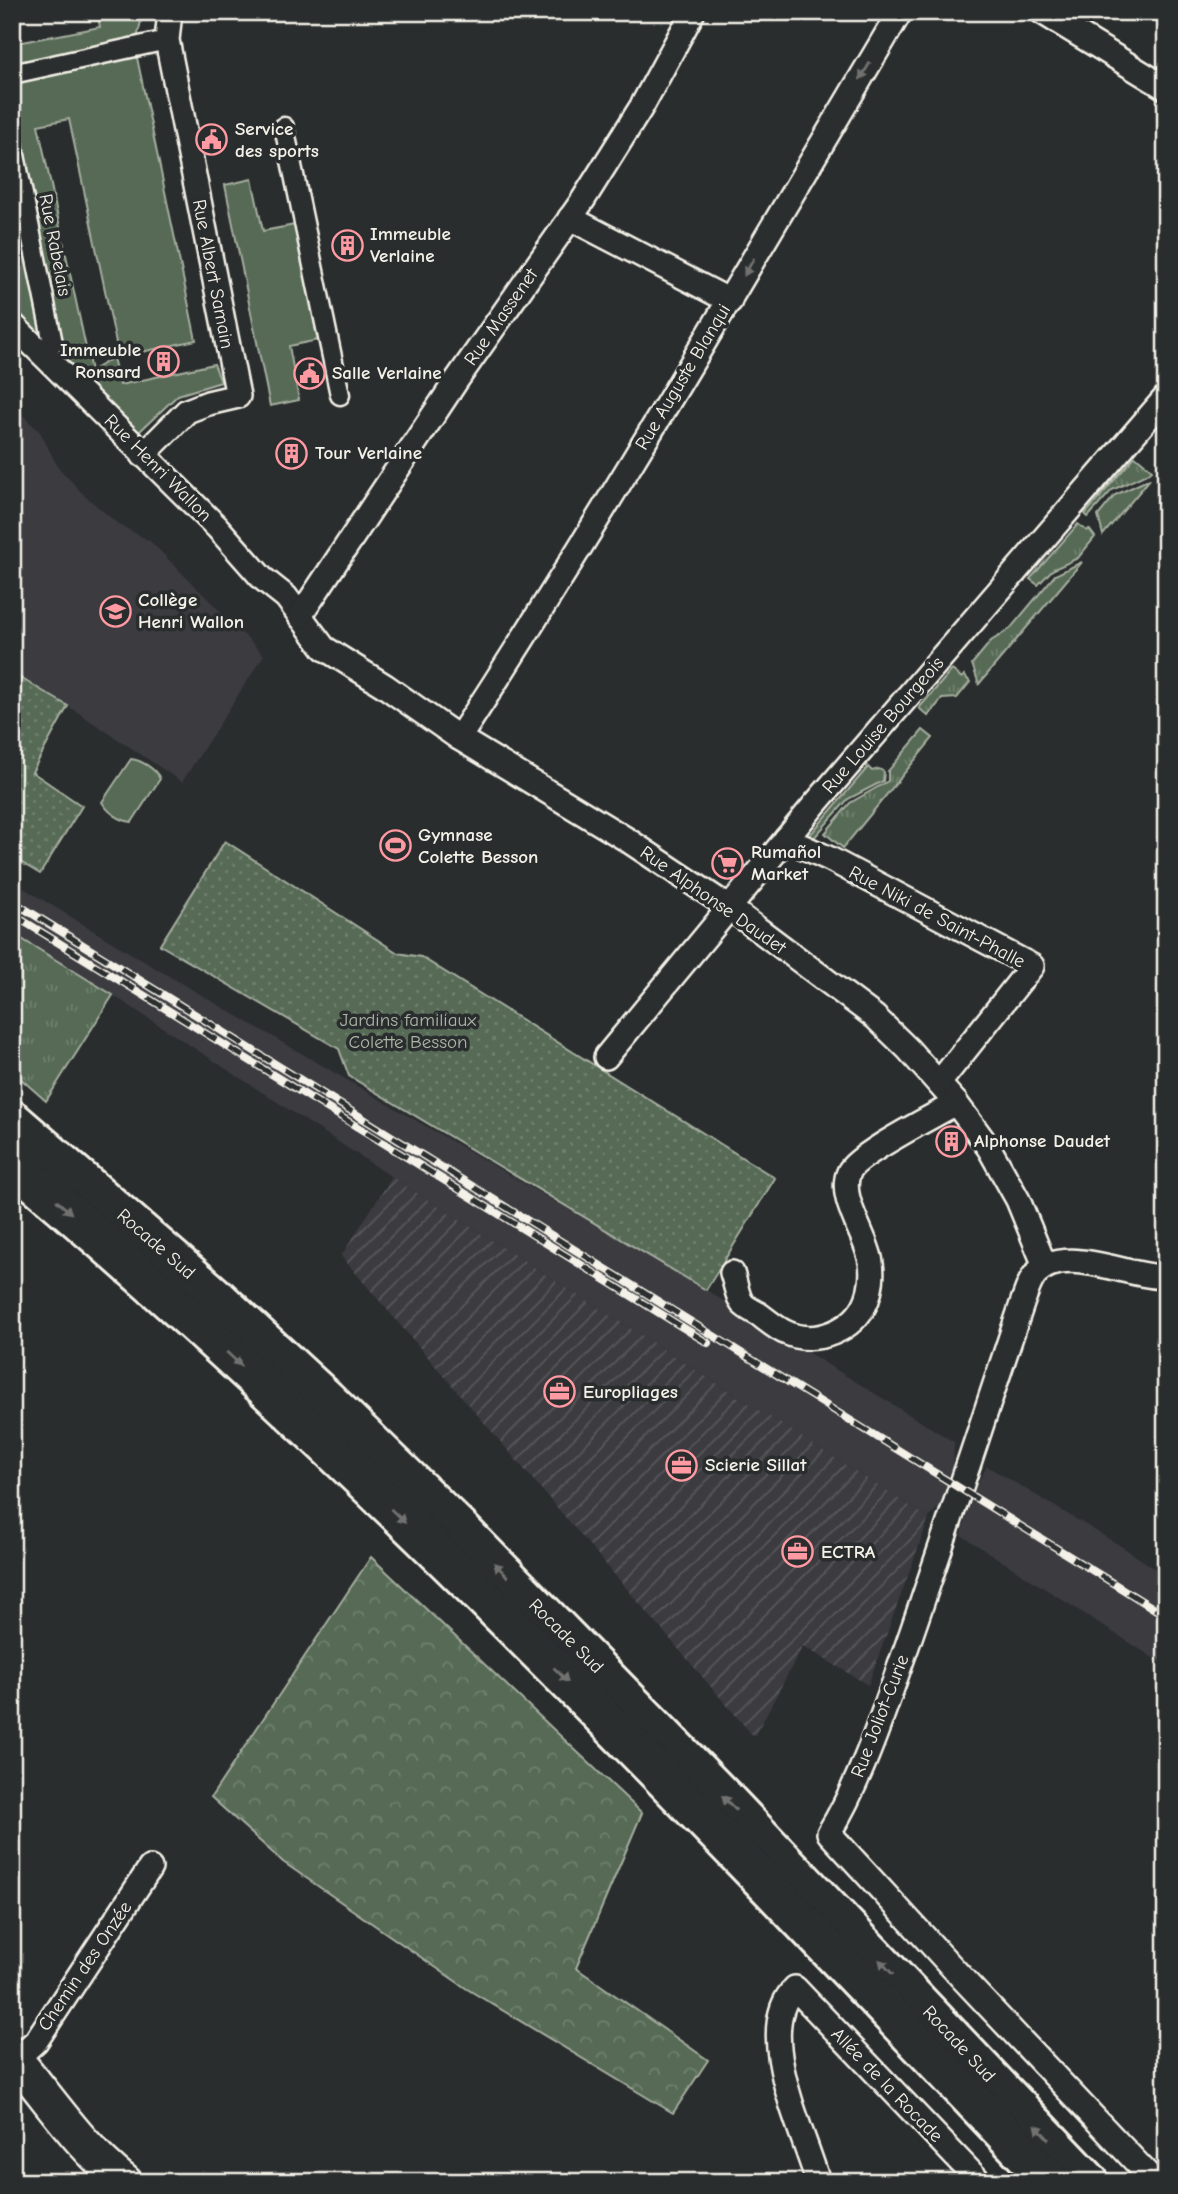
<svg xmlns="http://www.w3.org/2000/svg" width="1178" height="2194" font-family="'Comic Neue',sans-serif">
	<style>
		.built { fill: #3b3b41 }
		.industrial { fill: url(#industrial-furrows) }
		.grass { fill: url(#grass-tufts); stroke: #a5ae9f; stroke-width: 2 }
		.forest { fill: url(#forest-crowns); stroke: #a5ae9f; stroke-width: 2 }
		.park { fill: #566b56; stroke: #a5ae9f; stroke-width: 2 }
		.garden { fill: url(#garden-dots); stroke: #a5ae9f; stroke-width: 2 }
		.lines { fill: none; stroke-linecap: round; stroke-linejoin: round }
		.pedestrian-casing { stroke: #f4f1e8; stroke-width: 23 }
		.minor-casing { stroke: #f4f1e8; stroke-width: 28 }
		.secondary-casing { stroke: #f4f1e8; stroke-width: 38 }
		.trunk-casing { stroke: #f4f1e8; stroke-width: 44 }
		.pedestrian { stroke: #2a2d2e; stroke-width: 18 }
		.minor { stroke: #2a2d2e; stroke-width: 23 }
		.secondary { stroke: #2a2d2e; stroke-width: 33 }
		.trunk { stroke: #2a2d2e; stroke-width: 38 }
		.rail-casing { stroke: #f4f1e8; stroke-width: 8 }
		.rail { stroke: #2a2d2e; stroke-width: 5; stroke-dasharray: 16; stroke-linecap: butt }
		.oneway { fill: #71726f }
		.labels { text-anchor: middle; dominant-baseline: central; stroke-width: 7; stroke-linejoin: round; paint-order: stroke }
		.poi-label { font-size: 19px; font-weight: bold; fill: #f4f1e8; stroke: #2a2d2e; text-anchor: start }
		.street-label { font-size: 19px; fill: #f4f1e8; stroke: #2a2d2e }
		.park-label { font-size: 19px; fill: #adb5a6; stroke: #2a2d2e }
	</style>
	<defs>
		<pattern id="industrial-furrows" width="10" height="10" patternUnits="userSpaceOnUse" patternTransform="scale(1.75)"><rect width="10" height="10" fill="#3b3b41"/><path d="M-1 1l2-2M0 10L10 0M9 11l2-2" fill="none" stroke="#58585c"/></pattern>
		<pattern id="grass-tufts" width="24" height="20" patternUnits="userSpaceOnUse" patternTransform="scale(1.75)"><rect width="24" height="20" fill="#566b56"/><path d="M3 7l-1-3M5 7V3M7 7l1-3M15 17l-1-3M17 17v-4M19 17l1-3" fill="none" stroke="#6f816e"/></pattern>
		<pattern id="forest-crowns" width="20" height="18" patternUnits="userSpaceOnUse" patternTransform="scale(1.75)"><rect width="20" height="18" fill="#566b56"/><path d="M2 6a3 3 0 1 1 6 0M12 15a3 3 0 1 1 6 0" fill="none" stroke="#6f816e"/></pattern>
		<pattern id="garden-dots" width="8" height="8" patternUnits="userSpaceOnUse" patternTransform="scale(1.75)"><rect width="8" height="8" fill="#566b56"/><path d="M2 2h.1M6 6h.1" fill="none" stroke="#6f816e" stroke-width="1.8" stroke-linecap="round"/></pattern>
	</defs>
	<rect width="100%" height="100%" fill="#2a2d2e"/>
	<filter id="ink" filterUnits="userSpaceOnUse"><feTurbulence type="fractalNoise" baseFrequency=".0143" numOctaves="2"/><feDisplacementMap in="SourceGraphic" scale="14" xChannelSelector="R" yChannelSelector="G"/><feConvolveMatrix kernelMatrix="1 2 1 2 8 2 1 2 1" color-interpolation-filters="sRGB"/></filter>
	<g filter="url(#ink)">
		<!-- built -->
		<g class="built">
			<path d="M 12,405 L 40,432 L 58,467 L 84,495 L 118,524 L 150,541 L 264,655 L 182,782 L 68,706 L 12,673 Z"/>
			<path d="M 12,881 L 145,962 L 706,1290 L 954,1442 L 953,1473 L 946,1499 L 929,1518 L 395,1179 L 125,1003 L 12,933 Z"/>
			<path d="M 987,1466 L 1121,1546 L 1166,1576 L 1166,1666 L 961,1535 L 976,1486 Z"/>
		</g>
		<!-- industrial -->
		<path class="industrial" d="M 392,1177 L 929,1518 L 868,1685 L 803,1646 L 754,1737 L 341,1256 Z"/>
		<!-- grass -->
		<g class="grass">
			<path d="M 1135,456 L 1152,470 L 1149,473 L 1112,490 L 1088,517 L 1085,514 Z"/>
			<path d="M 1150,479 L 1103,535 L 1098,516 L 1115,495 Z"/>
			<path d="M 1078,524 L 1087,531 L 1089,529 L 1095,537 L 1078,558 L 1052,570 L 1038,585 L 1030,579 Z"/>
			<path d="M 1082,562 L 979,684 L 972,664 L 991,641 L 1010,629 L 1055,575 Z"/>
			<path d="M 952,670 L 962,678 L 964,675 L 970,682 L 957,698 L 942,699 L 928,716 L 919,708 Z"/>
			<path d="M 923,730 L 933,738 L 843,848 L 825,833 L 850,803 L 888,781 L 888,771 Z"/>
			<path d="M 868,767 L 872,771 L 879,769 L 884,772 L 883,781 L 848,799 L 813,839 L 809,836 Z"/>
			<path d="M 12,933 L 113,995 L 46,1101 L 12,1071 Z"/>
		</g>
		<!-- forest -->
		<path class="forest" d="M 371,1557 L 642,1813 L 576,1968 L 708,2060 L 673,2113 L 467,1989 L 283,1862 L 211,1797 Z"/>
		<!-- park -->
		<g class="park">
			<path d="M 97,12 L 143,12 L 135,48 L 196,340 L 119,357 L 69,119 L 38,125 L 91,371 L 113,358 L 120,385 L 214,364 L 221,382 L 178,395 L 139,432 L 12,308 L 12,44 L 100,27 Z"/>
			<path d="M 252,179 L 263,231 L 295,225 L 318,340 L 289,346 L 299,400 L 270,406 L 225,185 Z"/>
			<path d="M 131,759 C 141,760 156,769 160,779 L 132,822 C 120,821 108,812 102,802 Z"/>
		</g>
		<!-- garden -->
		<g class="garden">
			<path d="M 12,673 L 68,706 L 32,772 L 82,806 L 40,874 L 12,857 Z"/>
			<path d="M 225,841 L 398,953 L 421,957 L 775,1178 L 706,1290 L 349,1076 L 339,1049 L 160,945 Z"/>
		</g>
		<g class="lines">
			<defs>
				<g id="pedestrian">
					<path d="M 12,74 L 167,40"/>
					<path d="M 284,127 L 340,395"/>
					<path d="M 12,140 L 53,343 L 45,356"/>
				</g>
				<g id="minor">
					<path d="M 1042,12 L 1166,88"/>
					<path d="M 570,218 L 730,301"/>
					<path d="M 12,324 L 217,527 L 262,578 L 286,597 L 324,648 L 385,686 L 459,738 L 626,839 L 730,908 L 875,1017 L 908,1049 L 956,1103 L 989,1148 L 1018,1200 L 1045,1266"/>
					<path d="M 143,455 L 187,411 L 208,403 L 238,396 L 167,40 L 170,12"/>
					<path d="M 300,616 L 456,381 L 583,200 L 642,106 L 693,12"/>
					<path d="M 459,738 C 614,501 755,255 900,12"/>
					<path d="M 786,839 L 830,859 L 1032,966 L 939,1083"/>
					<path d="M 606,1057 L 815,804 L 1166,397"/>
					<path d="M 732,1273 C 735,1281 737,1296 742,1303 C 746,1308 755,1312 760,1315 C 768,1321 777,1329 787,1333 C 816,1346 855,1330 867,1300 C 871,1290 873,1275 871,1263 C 868,1237 837,1198 849,1172 C 856,1155 936,1115 956,1103"/>
					<path d="M 16,2059 L 36,2041 L 150,1868"/>
					<path d="M 818,2182 C 804,2132 752,2030 795,1988 L 980,2182"/>
					<path d="M 1155,2182 L 963,1979 L 829,1833 C 864,1775 884,1709 907,1646 C 947,1531 984,1416 1023,1301 C 1026,1293 1029,1283 1034,1276 C 1062,1242 1128,1278 1166,1277"/>
				</g>
				<path id="secondary" d="M 12,2055 C 50,2099 79,2146 125,2182"/>
				<g id="trunk">
					<path d="M 12,1120 L 217,1298 L 326,1399 L 461,1530 L 724,1798 L 1089,2182"/>
					<path d="M 12,1163 C 383,1476 716,1831 1051,2182"/>
				</g>
			</defs>
			<!-- pedestrian casing -->
			<use href="#pedestrian" class="pedestrian-casing"/>
			<!-- minor casing -->
			<use href="#minor" class="minor-casing"/>
			<!-- secondary casing -->
			<use href="#secondary" class="secondary-casing"/>
			<!-- trunk casing -->
			<use href="#trunk" class="trunk-casing"/>
			<!-- pedestrian -->
			<use href="#pedestrian" class="pedestrian"/>
			<!-- minor -->
			<use href="#minor" class="minor"/>
			<!-- secondary -->
			<use href="#secondary" class="secondary"/>
			<!-- trunk -->
			<use href="#trunk" class="trunk"/>
			<defs>
				<g id="rail">
					<path d="M 12,901 L 1166,1616"/>
					<path d="M 12,914 L 708,1343"/>
				</g>
			</defs>
			<!-- rail casing -->
			<use href="#rail" class="rail-casing"/>
			<!-- rail -->
			<use href="#rail" class="rail"/>
		</g>
		<!-- one-way arrows -->
		<defs><path id="oneway-solid" d="M-6-.8H1V-3.2L6.5 0L1 3.2V.8H-6Z" transform="scale(1.75)"/></defs>
		<g class="oneway">
			<use href="#oneway-solid" transform="translate(865 71) rotate(121)"/>
			<use href="#oneway-solid" transform="translate(749 267) rotate(119)"/>
			<use href="#oneway-solid" transform="translate(64 1207) rotate(41)"/>
			<use href="#oneway-solid" transform="translate(234 1359) rotate(43)"/>
			<use href="#oneway-solid" transform="translate(398 1516) rotate(44)"/>
			<use href="#oneway-solid" transform="translate(501 1570) rotate(-135)"/>
			<use href="#oneway-solid" transform="translate(561 1675) rotate(45)"/>
			<use href="#oneway-solid" transform="translate(729 1803) rotate(-134)"/>
			<use href="#oneway-solid" transform="translate(886 1967) rotate(-133)"/>
			<use href="#oneway-solid" transform="translate(1042 2132) rotate(-133)"/>
		</g>
	</g>
	<!-- icons -->
	<defs>
		<symbol id="civic-ring" viewBox="-11 -11 22 22"><circle r="9.5" fill="#2a2d2e" stroke="#ff9aa2" stroke-width="1.5"/><path d="M-.6-6.5H3V-4.5H.6V-3L4-1V1h2V6H-6V1h2V-1L-.6-3ZM-1.2 2.5V6h2.4V2.5Z" fill="#ff9aa2"/></symbol>
		<symbol id="building-ring" viewBox="-11 -11 22 22"><circle r="9.5" fill="#2a2d2e" stroke="#ff9aa2" stroke-width="1.5"/><path d="M-4-6H4V6H1V3H-1V6H-4ZM-2.5-4.3h1.7v1.8h-1.7ZM.8-4.3h1.7v1.8H.8ZM-2.5-1h1.7V.8h-1.7ZM.8-1h1.7V.8H.8Z" fill="#ff9aa2"/></symbol>
		<symbol id="school-ring" viewBox="-11 -11 22 22"><circle r="9.5" fill="#2a2d2e" stroke="#ff9aa2" stroke-width="1.5"/><path d="M0-5L7-2L0 1L-7-2ZM-4 1L0 2.5L4 1V4Q0 6-4 4Z" fill="#ff9aa2"/></symbol>
		<symbol id="stadium-ring" viewBox="-11 -11 22 22"><circle r="9.5" fill="#2a2d2e" stroke="#ff9aa2" stroke-width="1.5"/><path d="M0-5a6.5 5 0 1 0 0 10a6.5 5 0 1 0 0-10ZM-3.5-1.8h7v3.6h-7Z" fill="#ff9aa2"/></symbol>
		<symbol id="supermarket-ring" viewBox="-11 -11 22 22"><circle r="9.5" fill="#2a2d2e" stroke="#ff9aa2" stroke-width="1.5"/><path d="M-6-5.5h2.5l.6 2H6L4.5 2H-2.5L-4.4-4H-6ZM-1.5 3.2a1.3 1.3 0 1 0 .1 0ZM3 3.2a1.3 1.3 0 1 0 .1 0Z" fill="#ff9aa2"/></symbol>
		<symbol id="office-ring" viewBox="-11 -11 22 22"><circle r="9.5" fill="#2a2d2e" stroke="#ff9aa2" stroke-width="1.5"/><path d="M-6-3h4V-5.5h4V-3h4V5H-6ZM-1-4.5V-3h2v-1.5ZM-6 0V1H6V0Z" fill="#ff9aa2"/></symbol>
	</defs>
	<g fill-rule="evenodd">
		<use href="#civic-ring" x="194" y="122" width="35" height="35"/>
		<use href="#building-ring" x="330" y="228" width="35" height="35"/>
		<use href="#building-ring" x="146" y="344" width="35" height="35"/>
		<use href="#civic-ring" x="292" y="356" width="35" height="35"/>
		<use href="#building-ring" x="274" y="436" width="35" height="35"/>
		<use href="#school-ring" x="98" y="594" width="35" height="35"/>
		<use href="#stadium-ring" x="378" y="828" width="35" height="35"/>
		<use href="#supermarket-ring" x="710" y="846" width="35" height="35"/>
		<use href="#building-ring" x="934" y="1124" width="35" height="35"/>
		<use href="#office-ring" x="542" y="1374" width="35" height="35"/>
		<use href="#office-ring" x="664" y="1448" width="35" height="35"/>
		<use href="#office-ring" x="780" y="1534" width="35" height="35"/>
	</g>
	<g class="labels">
		<!-- poi labels -->
		<g class="poi-label">
			<text x="235" y="129">Service<tspan x="235" dy="22">des sports</tspan></text>
			<text x="370" y="234">Immeuble<tspan x="370" dy="22">Verlaine</tspan></text>
			<text x="141" y="350" text-anchor="end">Immeuble<tspan x="141" dy="22">Ronsard</tspan></text>
			<text x="332" y="373">Salle Verlaine</text>
			<text x="315" y="453">Tour Verlaine</text>
			<text x="138" y="600">Collège<tspan x="138" dy="22">Henri Wallon</tspan></text>
			<text x="418" y="835">Gymnase<tspan x="418" dy="22">Colette Besson</tspan></text>
			<text x="751" y="852">Rumañol<tspan x="751" dy="22">Market</tspan></text>
			<text x="974" y="1141">Alphonse Daudet</text>
			<text x="583" y="1392">Europliages</text>
			<text x="705" y="1465">Scierie Sillat</text>
			<text x="821" y="1552">ECTRA</text>
		</g>
		<!-- street labels -->
		<g class="street-label">
			<text transform="translate(55 245) rotate(79)">Rue Rabelais</text>
			<text transform="translate(213 274) rotate(79)">Rue Albert Samain</text>
			<text transform="translate(501 317) rotate(-55)">Rue Massenet</text>
			<text transform="translate(683 377) rotate(-59)">Rue Auguste Blanqui</text>
			<text transform="translate(158 468) rotate(45)">Rue Henri Wallon</text>
			<text transform="translate(883 725) rotate(-49)">Rue Louise Bourgeois</text>
			<text transform="translate(713 900) rotate(35)">Rue Alphonse Daudet</text>
			<text transform="translate(937 917) rotate(28)">Rue Niki de Saint-Phalle</text>
			<text transform="translate(156 1244) rotate(41)">Rocade Sud</text>
			<text transform="translate(566 1636) rotate(45)">Rocade Sud</text>
			<text transform="translate(880 1716) rotate(-69)">Rue Joliot-Curie</text>
			<text transform="translate(85 1966) rotate(-56)">Chemin des Onzée</text>
			<text transform="translate(959 2044) rotate(47)">Rocade Sud</text>
			<text transform="translate(887 2085) rotate(46)">Allée de la Rocade</text>
		</g>
		<!-- park labels -->
		<g class="park-label">
			<text x="408" y="1020">Jardins familiaux<tspan x="408" dy="22">Colette Besson</tspan></text>
		</g>
	</g>
	<!-- margin -->
	<rect width="1178" height="2194" fill="none" stroke="#2a2d2e" stroke-width="42"/>
	<rect x="21" y="21" width="1136" height="2152" fill="none" stroke="#f4f1e8" stroke-width="2.5" filter="url(#ink)"/>
</svg>
